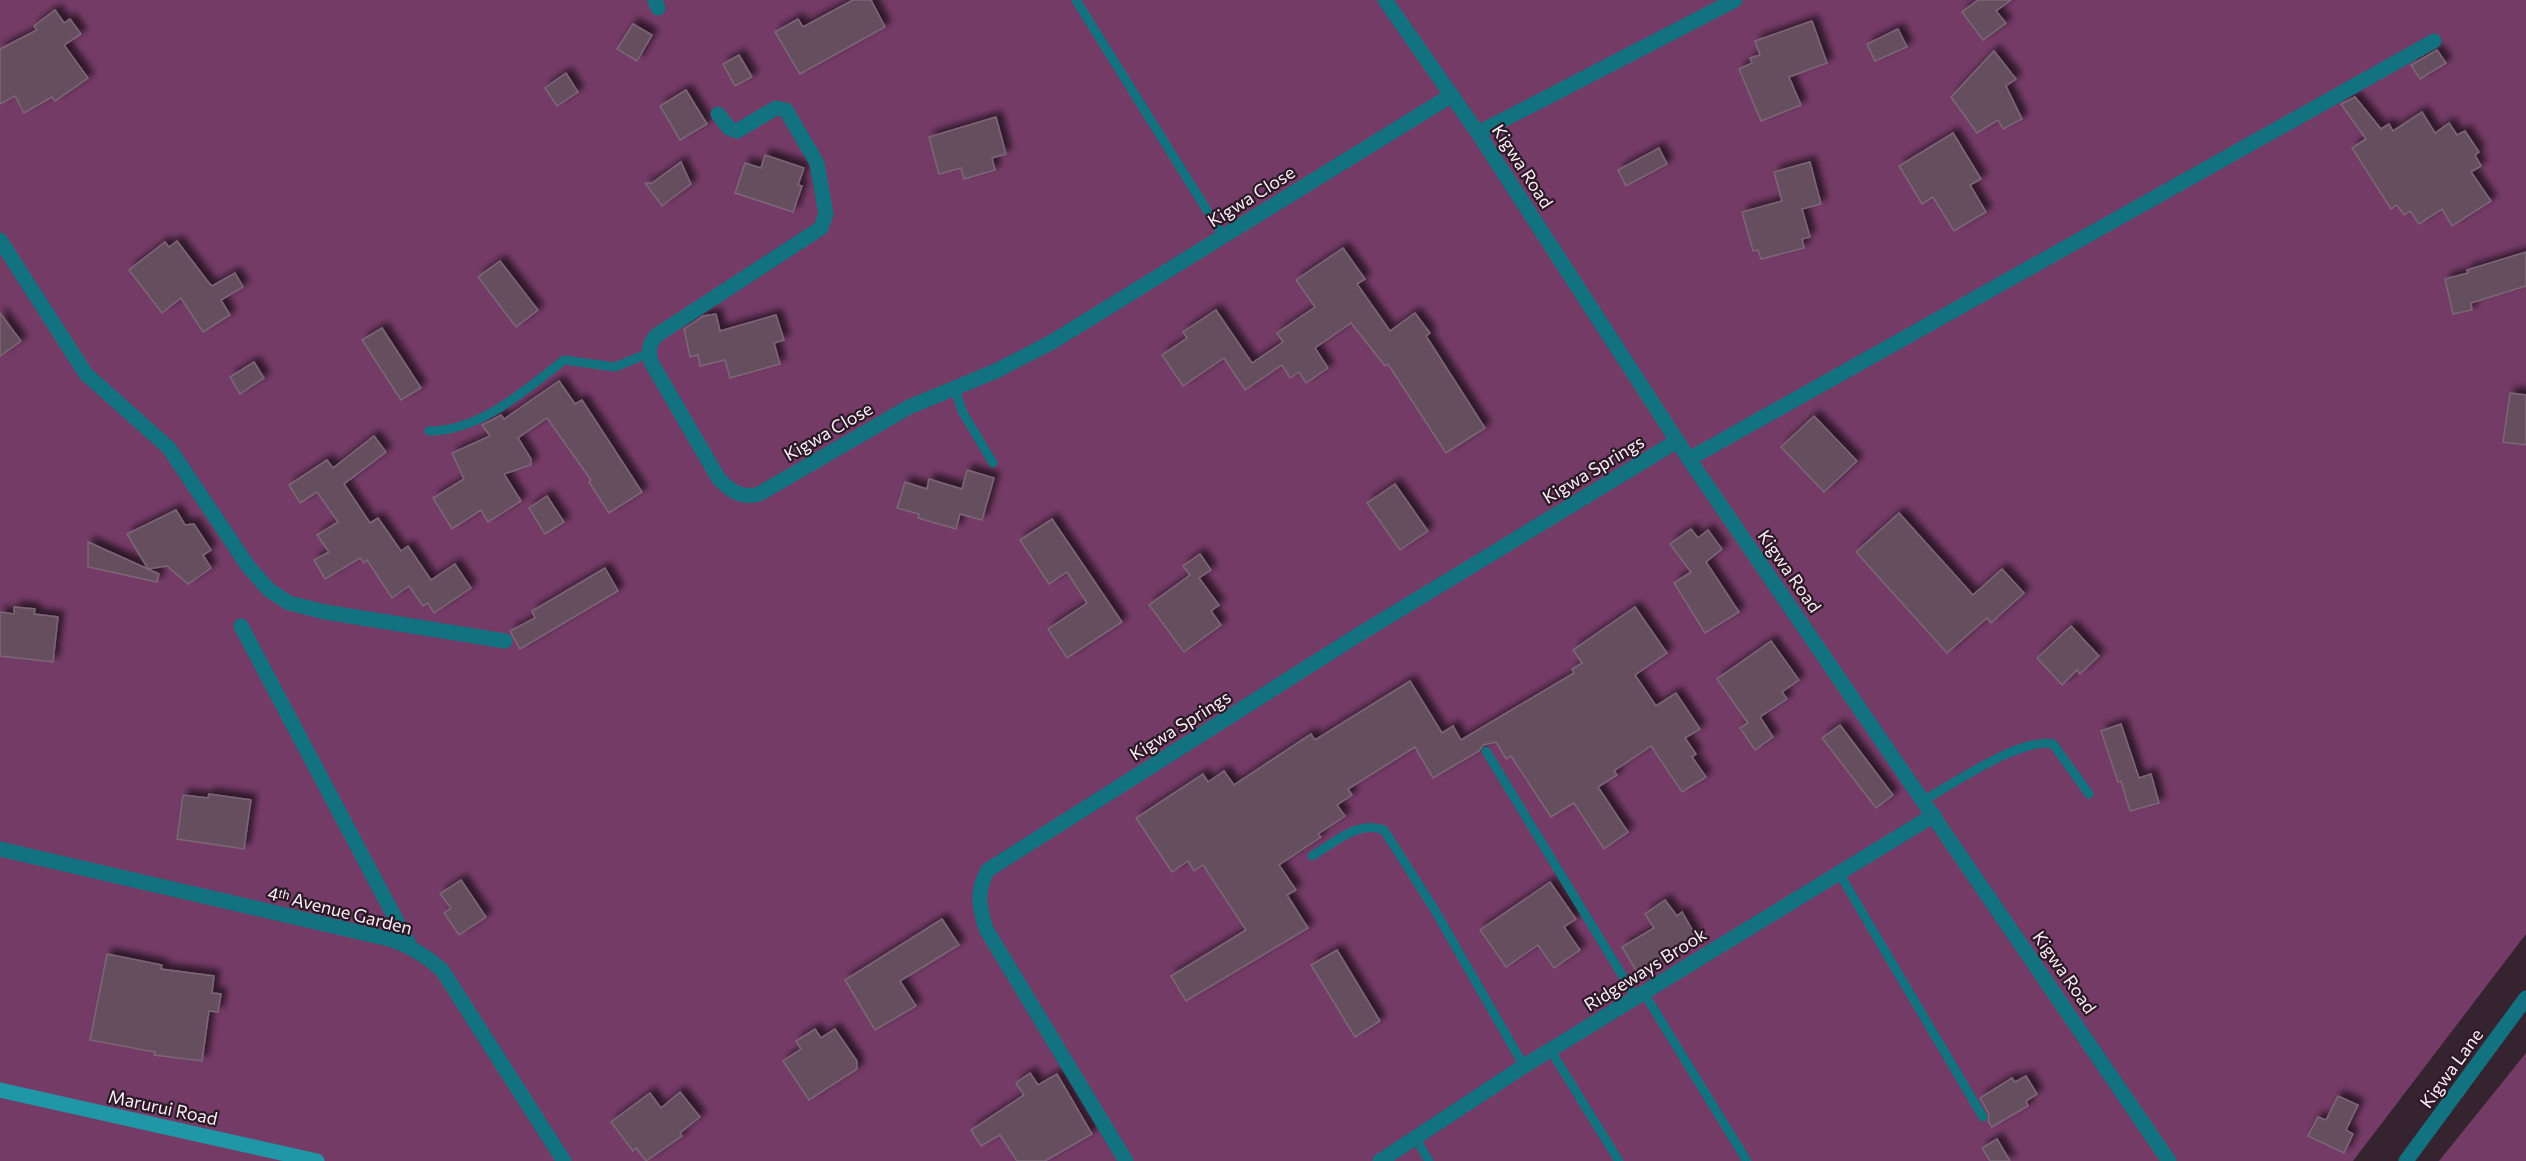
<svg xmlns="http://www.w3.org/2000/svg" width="2526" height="1161" font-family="Commissioner,sans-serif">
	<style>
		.green { fill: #743b67 }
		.building { fill: #65505f; stroke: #7c6676; stroke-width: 1.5; filter: url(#shadow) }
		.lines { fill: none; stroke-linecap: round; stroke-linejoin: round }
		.lane { stroke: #13727f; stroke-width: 9 }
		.street { stroke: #13727f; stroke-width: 15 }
		.secondary { stroke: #2097a7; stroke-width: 15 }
		.labels { text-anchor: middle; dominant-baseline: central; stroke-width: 4.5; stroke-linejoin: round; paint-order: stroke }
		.street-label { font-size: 18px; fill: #fbeef7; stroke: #2b1926 }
	</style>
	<defs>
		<filter id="shadow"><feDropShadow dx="5.5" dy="-5.5" stdDeviation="3" flood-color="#0009"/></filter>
	</defs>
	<rect width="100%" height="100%" fill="#352330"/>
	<!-- green -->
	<g class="green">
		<path d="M 0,0 L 2526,0 L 2526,934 L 2353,1161 L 0,1161 Z"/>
		<path d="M 2526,1053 L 2526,1161 L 2439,1161 Z"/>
	</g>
	<!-- building -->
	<g class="building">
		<path d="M 853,0 L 871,0 L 885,27 L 800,74 L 775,32 L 798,19 L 803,27 Z"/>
		<path d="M 1978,0 L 2011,0 L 1996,11 L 2006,23 L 1983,40 L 1962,12 Z"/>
		<path d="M 55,10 L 64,23 L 70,19 L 81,34 L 64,45 L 88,78 L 55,101 L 52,97 L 24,113 L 15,96 L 0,104 L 0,49 L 37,30 L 34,26 Z"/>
		<path d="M 1812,21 L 1827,63 L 1789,77 L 1801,105 L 1761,121 L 1739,69 L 1752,63 L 1750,58 L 1760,55 L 1755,41 Z"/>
		<path d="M 633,24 L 652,35 L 637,61 L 617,49 Z"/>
		<path d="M 1898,29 L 1907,47 L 1875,61 L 1867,44 Z"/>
		<path d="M 2437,50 L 2446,63 L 2420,79 L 2411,65 Z"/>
		<path d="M 1994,51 L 2016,79 L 2006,86 L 2022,119 L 2003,129 L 1998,120 L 1977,133 L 1951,97 Z"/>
		<path d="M 739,55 L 752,77 L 735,86 L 723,64 Z"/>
		<path d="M 566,73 L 578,92 L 557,106 L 545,88 Z"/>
		<path d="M 686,90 L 707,124 L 680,140 L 660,106 Z"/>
		<path d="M 2355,97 L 2381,129 L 2389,124 L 2393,131 L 2422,112 L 2435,133 L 2449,123 L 2457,135 L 2465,131 L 2479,152 L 2475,155 L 2481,166 L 2471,172 L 2491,201 L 2452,226 L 2442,209 L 2419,224 L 2410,211 L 2404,215 L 2397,205 L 2391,209 L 2352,148 L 2366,139 L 2341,104 Z"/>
		<path d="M 996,117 L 1006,154 L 992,158 L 995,170 L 964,179 L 961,168 L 939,174 L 929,137 Z"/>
		<path d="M 1953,133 L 1981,179 L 1970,185 L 1986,212 L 1954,231 L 1933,197 L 1922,204 L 1899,166 Z"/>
		<path d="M 1659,148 L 1667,164 L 1626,186 L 1618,170 Z"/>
		<path d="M 765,155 L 804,168 L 798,185 L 802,186 L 793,212 L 735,193 L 745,163 L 761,168 Z"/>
		<path d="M 681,162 L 691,184 L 662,206 L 645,183 L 652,183 Z"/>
		<path d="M 1810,162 L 1821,204 L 1802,209 L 1810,237 L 1802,239 L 1804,248 L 1761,259 L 1758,250 L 1753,251 L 1742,212 L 1782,201 L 1774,172 Z"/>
		<path d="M 177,241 L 209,283 L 212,286 L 235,273 L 243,287 L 221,300 L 230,315 L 203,332 L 181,298 L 162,313 L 129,270 L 165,242 L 169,247 Z"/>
		<path d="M 1343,248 L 1365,279 L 1357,284 L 1390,331 L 1415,313 L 1430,333 L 1426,336 L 1485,428 L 1446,453 L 1388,364 L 1385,366 L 1351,323 L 1315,348 L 1328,368 L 1306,383 L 1299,372 L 1290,378 L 1282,365 L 1245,390 L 1224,358 L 1183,386 L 1162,355 L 1187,338 L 1183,332 L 1216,310 L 1252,363 L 1283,342 L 1277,333 L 1315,307 L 1296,280 Z"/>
		<path d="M 2526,252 L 2526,286 L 2471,303 L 2472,310 L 2453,314 L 2445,279 L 2468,273 L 2467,270 Z"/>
		<path d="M 500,261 L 538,310 L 516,327 L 478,277 Z"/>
		<path d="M 0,313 L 21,341 L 0,356 Z"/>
		<path d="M 716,314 L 720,331 L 776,315 L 784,340 L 774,343 L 780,364 L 730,378 L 725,360 L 700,366 L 698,355 L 690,357 L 684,329 L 703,316 Z"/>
		<path d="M 382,328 L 421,388 L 401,400 L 362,340 Z"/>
		<path d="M 254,362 L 264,378 L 240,394 L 230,377 Z"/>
		<path d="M 559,381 L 575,404 L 582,400 L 642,492 L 609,513 L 589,482 L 591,480 L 547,418 L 518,438 L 531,459 L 531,465 L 504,474 L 521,501 L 488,522 L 481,510 L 452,529 L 433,498 L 464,479 L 452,453 L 490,436 L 482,425 L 501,415 L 504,419 Z"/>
		<path d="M 2510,393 L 2526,395 L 2526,445 L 2503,442 Z"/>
		<path d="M 1814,416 L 1857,461 L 1824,492 L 1781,447 Z"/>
		<path d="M 374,436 L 386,452 L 344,484 L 370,523 L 378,518 L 401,551 L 408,546 L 431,580 L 455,564 L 471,588 L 434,613 L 428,603 L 423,606 L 409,586 L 392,598 L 367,560 L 364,563 L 360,558 L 325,579 L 314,560 L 329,552 L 317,535 L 338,522 L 317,492 L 300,503 L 289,485 L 327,460 L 333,468 Z"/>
		<path d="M 967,470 L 994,478 L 982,520 L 960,514 L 956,529 L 918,518 L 919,514 L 897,508 L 905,482 L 927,489 L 929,479 L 962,489 Z"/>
		<path d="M 1395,484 L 1428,531 L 1400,550 L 1367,503 Z"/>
		<path d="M 547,496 L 564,522 L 545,534 L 529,508 Z"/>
		<path d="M 176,510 L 185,525 L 194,524 L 211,550 L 203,555 L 211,568 L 188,584 L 167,566 L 148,569 L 127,534 Z"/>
		<path d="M 1899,513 L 1973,595 L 2002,569 L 2024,593 L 1991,623 L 1987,618 L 1947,653 L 1856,552 Z"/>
		<path d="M 1052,519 L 1122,622 L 1067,658 L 1048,629 L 1087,603 L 1067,572 L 1049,584 L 1020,540 Z"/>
		<path d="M 1691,529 L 1698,538 L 1708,530 L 1722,549 L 1706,562 L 1739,612 L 1705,633 L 1674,583 L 1691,572 L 1670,544 Z"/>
		<path d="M 88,542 L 159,574 L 157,582 L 88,567 Z"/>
		<path d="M 1200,554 L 1211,570 L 1199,578 L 1219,605 L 1211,611 L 1221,625 L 1184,652 L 1149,605 L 1190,575 L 1183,566 Z"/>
		<path d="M 605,568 L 618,591 L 520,649 L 510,631 L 535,618 L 532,611 Z"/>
		<path d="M 14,607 L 35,609 L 34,614 L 58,617 L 53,662 L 0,656 L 0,612 L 14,614 Z"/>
		<path d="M 1635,607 L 1667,653 L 1635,675 L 1656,706 L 1676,693 L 1700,729 L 1685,738 L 1696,754 L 1692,757 L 1706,777 L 1682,792 L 1651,746 L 1614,771 L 1617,775 L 1598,787 L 1628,832 L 1604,849 L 1574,803 L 1551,817 L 1511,756 L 1506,759 L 1496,742 L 1483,745 L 1479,751 L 1433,778 L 1415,747 L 1348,789 L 1352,795 L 1337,805 L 1345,816 L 1318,834 L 1321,837 L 1279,865 L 1296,890 L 1287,895 L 1308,928 L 1186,1001 L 1171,976 L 1246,930 L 1203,865 L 1194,871 L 1188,861 L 1172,872 L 1136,818 L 1203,774 L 1208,782 L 1224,771 L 1234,785 L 1311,734 L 1315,740 L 1410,681 L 1442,733 L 1453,726 L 1461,740 L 1574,673 L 1572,669 L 1582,663 L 1573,650 Z"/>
		<path d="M 2071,626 L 2099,656 L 2080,674 L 2077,670 L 2062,685 L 2037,658 Z"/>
		<path d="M 1771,641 L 1799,680 L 1782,692 L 1787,699 L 1760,717 L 1773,737 L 1755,750 L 1740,728 L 1748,723 L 1717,679 Z"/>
		<path d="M 2121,724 L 2139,778 L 2151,774 L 2159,803 L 2130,811 L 2121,781 L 2118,782 L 2101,731 Z"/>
		<path d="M 1840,725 L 1893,795 L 1876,808 L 1822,738 Z"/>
		<path d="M 209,794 L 251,800 L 244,849 L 177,839 L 183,795 L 208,798 Z"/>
		<path d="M 461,880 L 486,917 L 459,935 L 444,913 L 451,908 L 440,894 Z"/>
		<path d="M 1550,882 L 1576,919 L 1564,927 L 1580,950 L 1554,968 L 1538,945 L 1506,967 L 1480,930 Z"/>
		<path d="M 1665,900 L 1677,916 L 1682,912 L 1697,938 L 1637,972 L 1622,947 L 1654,928 L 1645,914 Z"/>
		<path d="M 942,919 L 959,945 L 900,981 L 916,1006 L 875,1030 L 845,980 Z"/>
		<path d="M 1337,950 L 1380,1021 L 1355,1037 L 1311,965 Z"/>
		<path d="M 107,954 L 162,965 L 161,969 L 214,976 L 212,993 L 221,994 L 218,1012 L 209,1011 L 202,1061 L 154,1055 L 155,1052 L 90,1040 Z"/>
		<path d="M 815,1029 L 821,1038 L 835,1029 L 857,1061 L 857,1069 L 809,1100 L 783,1061 L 801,1049 L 796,1041 Z"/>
		<path d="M 1030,1073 L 1038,1085 L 1057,1074 L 1092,1134 L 1045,1161 L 1017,1161 L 1000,1135 L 981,1146 L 971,1130 L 1024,1095 L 1016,1083 Z"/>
		<path d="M 2026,1076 L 2037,1094 L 2026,1101 L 2028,1106 L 1992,1127 L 1988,1121 L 1989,1114 L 1980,1098 L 2012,1078 L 2015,1082 Z"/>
		<path d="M 680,1092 L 700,1117 L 680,1133 L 682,1136 L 646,1161 L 636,1148 L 633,1151 L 611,1122 L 650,1093 L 661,1108 Z"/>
		<path d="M 2338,1096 L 2358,1105 L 2346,1130 L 2353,1134 L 2344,1153 L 2308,1136 L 2318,1117 L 2326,1120 Z"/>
		<path d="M 1997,1139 L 2010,1161 L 1990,1161 L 1982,1148 Z"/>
	</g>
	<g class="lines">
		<!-- lane -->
		<g class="lane">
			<path d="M 1076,0 L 1223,236"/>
			<path d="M 955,389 L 962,411 L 993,463"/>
			<path d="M 429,431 C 480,431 526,390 564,360 L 615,367 L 649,353"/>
			<path d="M 1486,751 L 1636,998"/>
			<path d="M 1924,800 C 1955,783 2020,737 2053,744 L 2089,794"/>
			<path d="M 1312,856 C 1334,843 1358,820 1384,830 L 1433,907 L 1524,1066"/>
			<path d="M 1839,873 L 1983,1117"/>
			<path d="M 1644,993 L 1747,1161"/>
			<path d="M 1551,1051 L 1619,1161"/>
			<path d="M 1416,1139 L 1429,1161"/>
		</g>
		<!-- street -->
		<g class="street">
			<path d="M 655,0 L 658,8"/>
			<path d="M 1385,0 L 1478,133 L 1689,459 L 2169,1161"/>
			<path d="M 718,114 L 729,128 L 737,131 L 776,108 L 786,110 L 817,163 L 826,214 L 821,228 L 657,335 C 649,344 648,350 651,362 L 719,479 C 731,491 741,499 759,494 L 909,407 L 996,371 L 1052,342 L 1452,95"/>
			<path d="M 1478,133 L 1735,0"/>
			<path d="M 0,240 L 86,374 L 169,448 L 248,566 L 269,590 L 289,603 L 325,612 L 505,641"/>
			<path d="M 1689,459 L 2434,41"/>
			<path d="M 241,626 L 410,946"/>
			<path d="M 0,849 L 389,939 C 410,946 426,955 442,970 L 564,1161"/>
			<path d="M 1126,1161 L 986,929 C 979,907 976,891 988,870 L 1355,637 L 1677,441"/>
			<path d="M 1380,1161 L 1524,1066 L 1934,815"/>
			<path d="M 2406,1161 L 2526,998"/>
		</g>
		<!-- secondary -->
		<path class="secondary" d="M 0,1090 L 317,1161"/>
	</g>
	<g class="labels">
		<!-- street labels -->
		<g class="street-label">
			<text transform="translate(1523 166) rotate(57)">Kigwa Road</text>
			<text transform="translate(1251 196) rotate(-32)">Kigwa Close</text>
			<text transform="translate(828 431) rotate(-30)">Kigwa Close</text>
			<text transform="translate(1593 469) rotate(-31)">Kigwa Springs</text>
			<text transform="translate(1790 571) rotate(55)">Kigwa Road</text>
			<text transform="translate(1180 725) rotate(-32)">Kigwa Springs</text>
			<text transform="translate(340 910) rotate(14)">4ᵗʰ Avenue Garden</text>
			<text transform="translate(1645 969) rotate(-32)">Ridgeways Brook</text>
			<text transform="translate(2065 972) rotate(55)">Kigwa Road</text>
			<text transform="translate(2451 1068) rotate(-54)">Kigwa Lane</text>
			<text transform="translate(163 1107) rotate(12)">Marurui Road</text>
		</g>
	</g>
</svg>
